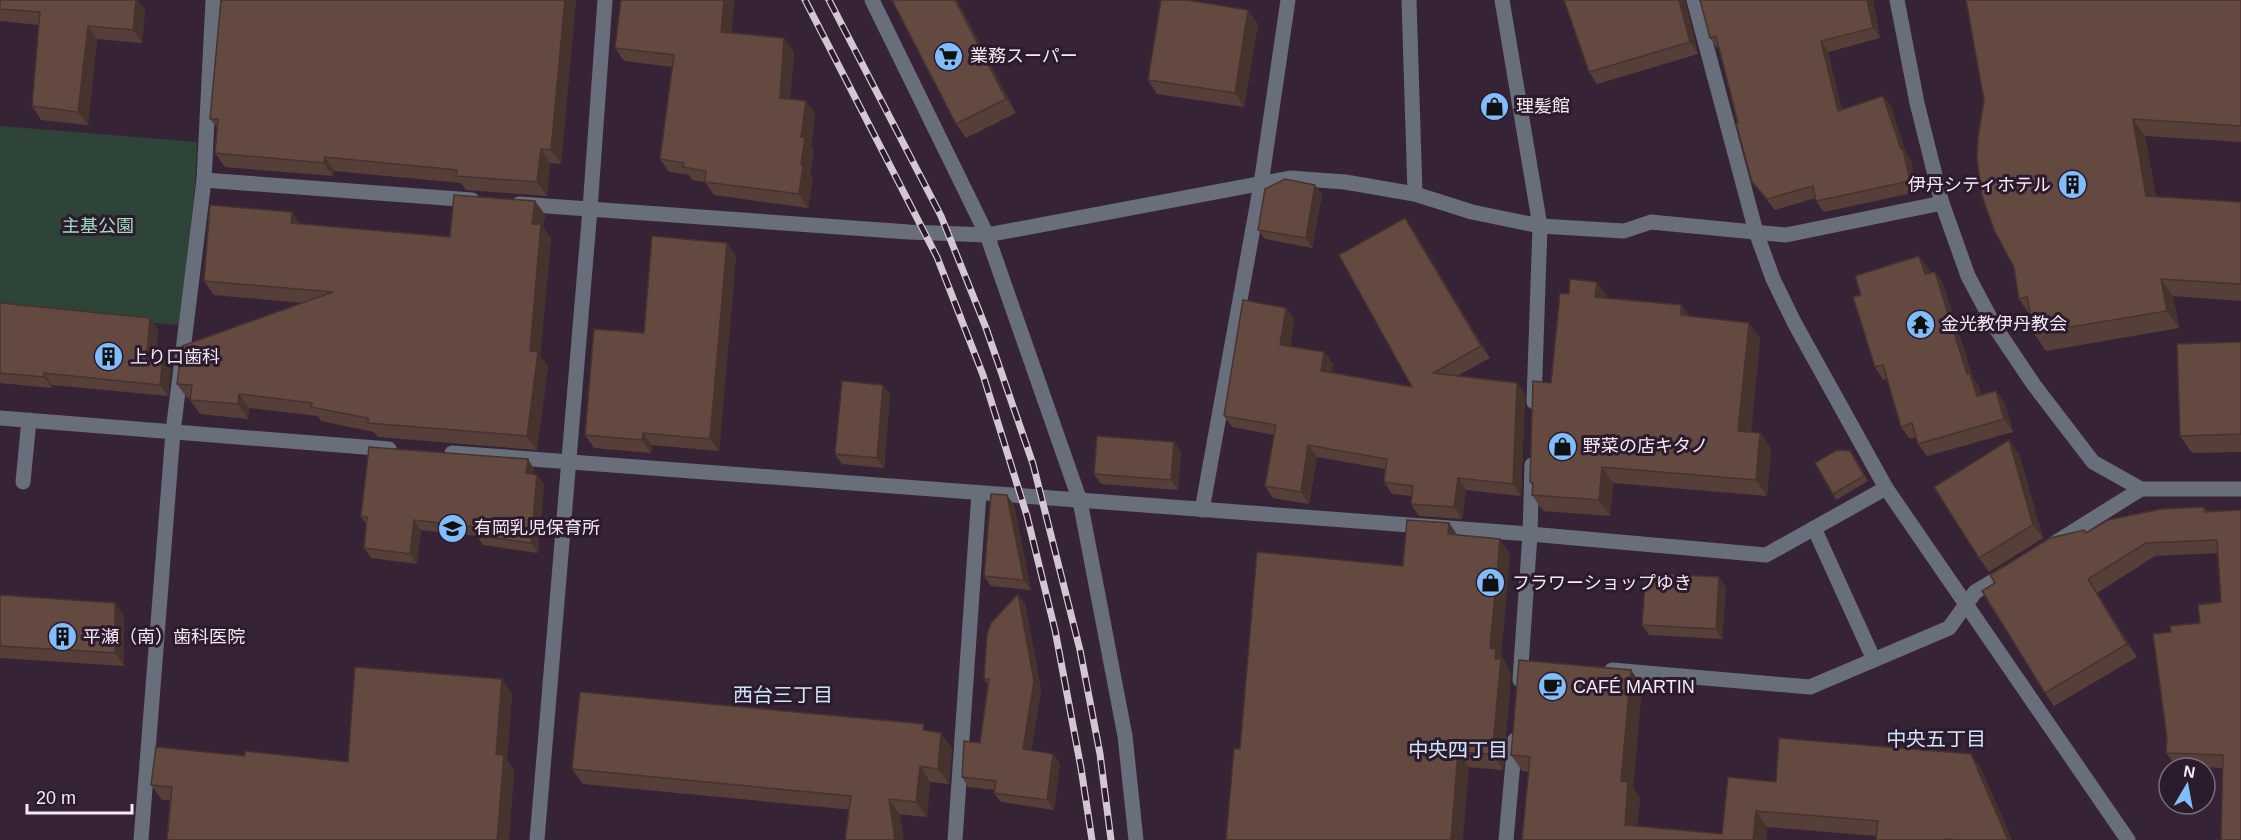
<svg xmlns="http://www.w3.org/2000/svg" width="2241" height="840" font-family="Helvetica,'Noto Sans JP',sans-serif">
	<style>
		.green { fill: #2e4439 }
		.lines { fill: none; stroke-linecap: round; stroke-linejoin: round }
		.service { stroke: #686f7a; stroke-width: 15 }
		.pedestrian { stroke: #686f7a; stroke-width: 15 }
		.minor { stroke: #686f7a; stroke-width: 15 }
		.tertiary { stroke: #686f7a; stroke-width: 15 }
		.rail-casing { stroke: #d4c7d4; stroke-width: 7 }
		.rail { stroke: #2b1b2c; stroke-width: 4.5; stroke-dasharray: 14; stroke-linecap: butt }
		.wall { fill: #563f38 }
		.shaded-wall { fill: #46332e }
		.building { fill: #644941; stroke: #46332e; stroke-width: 1.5 }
		.labels { text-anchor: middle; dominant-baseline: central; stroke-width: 6; stroke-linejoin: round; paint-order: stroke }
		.poi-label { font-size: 18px; fill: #f4e8f4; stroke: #2b1b2c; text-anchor: start }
		.park-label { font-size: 18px; fill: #a1dbbe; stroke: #2b1b2c }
		.neighbourhood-label { font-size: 20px; fill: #cee5fc; stroke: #2b1b2c }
	</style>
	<rect width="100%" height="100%" fill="#362436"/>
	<!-- green -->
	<path class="green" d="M 0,126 L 197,142 L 195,186 L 179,325 L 0,310 Z"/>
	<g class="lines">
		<!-- service -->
		<g class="service">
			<path d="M 1409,0 L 1415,194"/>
			<path d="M 23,482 L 29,420"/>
		</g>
		<!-- pedestrian -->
		<g class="pedestrian">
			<path d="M 1502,0 L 1540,226 L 1534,402"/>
			<path d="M 1520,680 L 1530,534 L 1532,465"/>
			<path d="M 1506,840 L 1515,740"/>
		</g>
		<!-- minor -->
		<g class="minor">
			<path d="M 1694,0 L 1756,232 L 1773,279 L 1795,324 L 1886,488 L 2128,840"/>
			<path d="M 1897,0 L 1917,103 L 1942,203 L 1968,276 L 1995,327 L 2034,385 L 2093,462 L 2141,489"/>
			<path d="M 204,180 L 472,200"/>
			<path d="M 519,204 L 909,232 L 987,235 L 1290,178 L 1345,182 L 1415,194 L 1472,212 L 1540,226 L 1624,231 L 1651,222 L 1786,235 L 1942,203"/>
			<path d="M 0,418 L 389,449"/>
			<path d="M 452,453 L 1530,534 L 1766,555 L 1886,488"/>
			<path d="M 1202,510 L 1261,184 L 1288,0"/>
			<path d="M 1814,528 L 1874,660"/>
			<path d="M 2053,544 L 2141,489 L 2241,489"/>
			<path d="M 1612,670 L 1810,687 L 1949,628 L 1975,592 L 2010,571"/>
			<path d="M 141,840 L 173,432 L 204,180 L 213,0"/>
			<path d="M 537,840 L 590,209 L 605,0"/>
			<path d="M 955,840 L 979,493"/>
		</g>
		<!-- tertiary -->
		<path class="tertiary" d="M 872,0 L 987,235 L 1080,501 L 1125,736 L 1136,840"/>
		<defs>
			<g id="rail">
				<path d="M 805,0 L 937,257 L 983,375 L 1027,516 L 1055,630 L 1081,768 L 1092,840"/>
				<path d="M 829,0 L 941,216 L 986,328 L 1033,464 L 1080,650 L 1100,754 L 1111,840"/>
			</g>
		</defs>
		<!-- rail casing -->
		<use href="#rail" class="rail-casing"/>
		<!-- rail -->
		<use href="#rail" class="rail"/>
	</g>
	<!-- wall -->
	<g class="wall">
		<path d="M 0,0 L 145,10 L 142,43 L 97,39 L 88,125 L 41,120 L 32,106 L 39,25 L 0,21 Z"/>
		<path d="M 220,0 L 576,0 L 561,164 L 550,163 L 547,196 L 466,190 L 461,183 L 334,171 L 333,176 L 225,167 L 215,153 L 218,129 L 210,119 L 221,2 Z"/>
		<path d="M 957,0 L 1016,113 L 966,138 L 956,124 Z"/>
		<path d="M 1685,0 L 1698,54 L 1597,84 L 1589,72 Z"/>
		<path d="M 1700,0 L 1873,0 L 1880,38 L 1828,52 L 1842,110 L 1883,96 L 1891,107 L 1906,153 L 1911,160 L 1917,192 L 1824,212 L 1816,201 L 1816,198 L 1775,210 L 1760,192 L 1752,182 L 1719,47 L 1717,48 L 1710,38 Z"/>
		<path d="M 2241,0 L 2241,142 L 2145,136 L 2156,197 L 2241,202 L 2241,301 L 2173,296 L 2179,328 L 2046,351 L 2034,333 L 2030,315 L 2019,299 L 1984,100 Z"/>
		<path d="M 1258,24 L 1244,107 L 1157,94 L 1148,80 Z"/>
		<path d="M 732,33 L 784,38 L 794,52 L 790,99 L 806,101 L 815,114 L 811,146 L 814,150 L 810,175 L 813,178 L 808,208 L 714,195 L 705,182 L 692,180 L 689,175 L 669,172 L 660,159 L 673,67 L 624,61 L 615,48 Z"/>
		<path d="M 1322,194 L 1312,248 L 1265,239 L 1258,230 Z"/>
		<path d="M 535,201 L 545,215 L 543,227 L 551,239 L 540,356 L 548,366 L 537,450 L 378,437 L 374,432 L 321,421 L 318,416 L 249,408 L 248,419 L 200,414 L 190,400 L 191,398 L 187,398 L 177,384 L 303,303 L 214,295 L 204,281 L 300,224 L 450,237 Z"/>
		<path d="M 1413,230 L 1490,358 L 1457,376 L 1517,383 L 1525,395 L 1521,496 L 1466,490 L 1462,519 L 1419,516 L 1411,504 L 1412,496 L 1392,494 L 1384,482 L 1385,469 L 1317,457 L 1309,504 L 1273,498 L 1265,486 L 1274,435 L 1232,427 L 1224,416 L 1286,308 L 1294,319 L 1290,347 L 1324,352 L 1333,364 L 1331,372 L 1412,387 Z"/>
		<path d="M 736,256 L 719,451 L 652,445 L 651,453 L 594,448 L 585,435 L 644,333 Z"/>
		<path d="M 1928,268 L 1930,273 L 1943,284 L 1973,378 L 1979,386 L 1981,395 L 2005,403 L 2013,432 L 1927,456 L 1918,444 L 1916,437 L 1910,439 L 1901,427 L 1887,379 L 1883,380 L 1875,367 L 1861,295 Z"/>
		<path d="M 1569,294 L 1681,305 L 1689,316 L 1749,323 L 1760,339 L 1751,432 L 1760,433 L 1771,449 L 1767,496 L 1613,483 L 1610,516 L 1543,511 L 1532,495 L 1532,486 L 1530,482 Z"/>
		<path d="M 0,303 L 158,329 L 155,359 L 171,367 L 168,396 L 52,385 L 52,388 L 0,383 Z"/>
		<path d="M 2241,342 L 2241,452 L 2192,453 L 2180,436 Z"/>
		<path d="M 883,385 L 890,395 L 884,468 L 842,464 L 835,454 Z"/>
		<path d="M 1181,451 L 1178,490 L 1101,484 L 1094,474 Z"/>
		<path d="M 2019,454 L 2043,538 L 1989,572 L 1979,558 Z"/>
		<path d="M 1854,456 L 1868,481 L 1836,500 L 1833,494 Z"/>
		<path d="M 534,469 L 534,474 L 544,484 L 538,553 L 483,545 L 477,536 L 421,530 L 417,564 L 371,558 L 364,548 L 366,524 L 361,516 Z"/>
		<path d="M 1014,505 L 1031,590 L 991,586 L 984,576 Z"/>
		<path d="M 2204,507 L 2207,511 L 2241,510 L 2223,768 L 2176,766 L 2166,753 L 2171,632 L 2200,623 L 2221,602 L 2218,553 L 2155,556 L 2097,593 L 2137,657 L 2054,706 L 2045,693 L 2086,533 Z"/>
		<path d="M 1449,523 L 1457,535 L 1510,554 L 1501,656 L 1507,664 L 1507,668 L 1511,674 L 1503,770 L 1240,749 Z"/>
		<path d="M 1726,587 L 1722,639 L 1649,635 L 1642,625 Z"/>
		<path d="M 0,595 L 124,616 L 124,666 L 0,658 Z"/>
		<path d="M 1025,603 L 1041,690 L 1031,751 L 1053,754 L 1060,764 L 1054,810 L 1001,802 L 994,793 L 995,790 L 968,787 L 962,777 L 980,743 L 989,686 L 984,679 Z"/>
		<path d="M 1631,670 L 1642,686 L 1633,788 L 1640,798 L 1637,826 L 1722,834 L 1776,782 L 1971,754 L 1982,771 L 2012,840 L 1876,840 L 1877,836 L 1767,827 L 1766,840 L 1522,840 L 1529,772 L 1522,771 L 1511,755 Z"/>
		<path d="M 512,694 L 507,760 L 514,770 L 509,840 L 167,840 L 170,800 L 162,800 L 151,785 L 245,756 L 348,762 Z"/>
		<path d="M 928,731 L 952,748 L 949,784 L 930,782 L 927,817 L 583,784 L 572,769 Z"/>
	</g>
	<!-- shaded-wall -->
	<g class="shaded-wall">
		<path d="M 136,0 L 138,0 L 145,10 L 142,43 L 133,30 Z"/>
		<path d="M 565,0 L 576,0 L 561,164 L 551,150 Z"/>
		<path d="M 724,0 L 735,0 L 730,45 L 721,32 Z"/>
		<path d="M 955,0 L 957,0 L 1016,113 L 1006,99 Z"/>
		<path d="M 1679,0 L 1685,0 L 1698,54 L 1690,42 Z"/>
		<path d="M 1867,0 L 1873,0 L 1880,38 L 1873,28 Z"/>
		<path d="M 1248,10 L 1258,24 L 1244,107 L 1235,93 Z"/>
		<path d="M 88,26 L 97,39 L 88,125 L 78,112 Z"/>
		<path d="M 784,38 L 794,52 L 789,112 L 780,98 Z"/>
		<path d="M 1821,41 L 1828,52 L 1845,122 L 1838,111 Z"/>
		<path d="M 1883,96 L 1891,107 L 1906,153 L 1911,160 L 1917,192 L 1910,181 L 1901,149 Z"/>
		<path d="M 806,101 L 815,114 L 811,146 L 814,150 L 810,175 L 813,178 L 808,208 L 799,194 L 801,137 Z"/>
		<path d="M 2133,119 L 2145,136 L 2159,214 L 2146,196 Z"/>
		<path d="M 541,149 L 550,163 L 547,196 L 537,182 Z"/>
		<path d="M 325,157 L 334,171 L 333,176 L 324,163 Z"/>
		<path d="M 1315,185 L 1322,194 L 1312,248 L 1306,238 Z"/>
		<path d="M 535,201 L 545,215 L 543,227 L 551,239 L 540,356 L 548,366 L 537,450 L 527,436 L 532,224 Z"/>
		<path d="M 292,212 L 302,227 L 291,223 Z"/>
		<path d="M 1405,218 L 1413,230 L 1490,358 L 1481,346 Z"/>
		<path d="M 727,243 L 736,256 L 719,451 L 710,439 Z"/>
		<path d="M 1919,256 L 1928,268 L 1934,287 L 1925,274 Z"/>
		<path d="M 1935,272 L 1943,284 L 1973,378 L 1979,386 L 1985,409 L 1977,396 L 1967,374 Z"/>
		<path d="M 2161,279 L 2173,296 L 2179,328 L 2167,311 Z"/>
		<path d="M 1597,282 L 1608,298 L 1606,313 L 1595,297 Z"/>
		<path d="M 1681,305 L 1692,321 L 1681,315 Z"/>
		<path d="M 1286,308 L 1294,319 L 1288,357 L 1280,345 Z"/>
		<path d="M 150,318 L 158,329 L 154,373 L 146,362 Z"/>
		<path d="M 1749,323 L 1760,339 L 1750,447 L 1738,431 Z"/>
		<path d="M 1324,352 L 1333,364 L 1329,382 L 1321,371 Z"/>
		<path d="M 163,356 L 171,367 L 168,396 L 160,385 Z"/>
		<path d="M 44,373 L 52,385 L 52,388 L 44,377 Z"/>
		<path d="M 1517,383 L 1525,395 L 1521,496 L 1513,484 Z"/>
		<path d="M 883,385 L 890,395 L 884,468 L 877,458 Z"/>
		<path d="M 1996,391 L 2005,403 L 2013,432 L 2004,419 Z"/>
		<path d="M 239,394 L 249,408 L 248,419 L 238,404 Z"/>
		<path d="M 643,433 L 652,445 L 651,453 L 642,440 Z"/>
		<path d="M 1760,433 L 1771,449 L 1767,496 L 1756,480 Z"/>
		<path d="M 2009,440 L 2019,454 L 2043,538 L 2033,525 Z"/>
		<path d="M 1174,442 L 1181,451 L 1178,490 L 1171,480 Z"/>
		<path d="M 1308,445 L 1317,457 L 1309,504 L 1301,492 Z"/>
		<path d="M 528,459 L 534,469 L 533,483 L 526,473 Z"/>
		<path d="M 1602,467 L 1613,483 L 1610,516 L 1599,500 Z"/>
		<path d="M 537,475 L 544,484 L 538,553 L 531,543 Z"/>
		<path d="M 1458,478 L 1466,490 L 1462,519 L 1454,507 Z"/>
		<path d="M 1007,495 L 1014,505 L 1031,590 L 1024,580 Z"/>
		<path d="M 414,520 L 421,530 L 417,564 L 410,554 Z"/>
		<path d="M 1449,523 L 1460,539 L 1448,534 Z"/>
		<path d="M 1500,539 L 1510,554 L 1501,656 L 1507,664 L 1507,668 L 1511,674 L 1503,770 L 1492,754 L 1490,648 Z"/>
		<path d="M 1719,577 L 1726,587 L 1722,639 L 1716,629 Z"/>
		<path d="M 2088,579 L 2097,593 L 2137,657 L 2127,644 Z"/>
		<path d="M 1018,594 L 1025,603 L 1041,690 L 1030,759 L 1023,749 Z"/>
		<path d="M 115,603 L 124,616 L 124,666 L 115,653 Z"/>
		<path d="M 1631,670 L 1642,686 L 1633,788 L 1640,798 L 1636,840 L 1625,825 L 1621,781 Z"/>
		<path d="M 502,679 L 512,694 L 507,760 L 514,770 L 509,840 L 497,840 L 496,754 Z"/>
		<path d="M 941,733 L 952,748 L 949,784 L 938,769 Z"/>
		<path d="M 1458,752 L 1469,767 L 1463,840 L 1451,840 Z"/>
		<path d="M 1053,754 L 1060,764 L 1054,810 L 1047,800 Z"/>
		<path d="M 1971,754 L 1982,771 L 2012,840 L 2008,840 Z"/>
		<path d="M 920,766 L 930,782 L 927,817 L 916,802 Z"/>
		<path d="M 889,799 L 900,815 L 904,840 L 895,840 Z"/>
		<path d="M 1756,811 L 1767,827 L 1766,840 L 1753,840 Z"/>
	</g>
	<!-- building -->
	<g class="building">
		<path d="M 0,0 L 136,0 L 133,30 L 88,26 L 78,112 L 32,106 L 40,12 L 0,9 Z"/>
		<path d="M 221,0 L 565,0 L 551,150 L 541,149 L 537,182 L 456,176 L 457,170 L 325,157 L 324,163 L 215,153 L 218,119 L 210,119 Z"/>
		<path d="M 621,0 L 724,0 L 721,32 L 784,38 L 780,98 L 806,101 L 801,137 L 805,137 L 801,164 L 803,165 L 799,194 L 705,182 L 706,171 L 683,167 L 684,163 L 660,159 L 674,55 L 615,48 Z"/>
		<path d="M 892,0 L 955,0 L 1006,99 L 956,124 Z"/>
		<path d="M 1161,0 L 1187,0 L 1248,10 L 1235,93 L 1148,80 Z"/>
		<path d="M 1564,0 L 1679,0 L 1690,42 L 1589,72 Z"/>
		<path d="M 1700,0 L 1867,0 L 1873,28 L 1821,41 L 1838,111 L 1883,96 L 1901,149 L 1903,149 L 1910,181 L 1816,201 L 1813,186 L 1767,199 L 1752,182 L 1736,123 L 1738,123 L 1716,36 L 1710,38 Z"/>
		<path d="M 1966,0 L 2241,0 L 2241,126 L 2133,119 L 2146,196 L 2241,202 L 2241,284 L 2161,279 L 2167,311 L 2034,333 L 2027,297 L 2019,299 L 2014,267 L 1995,232 L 1982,196 L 1977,157 L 1978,138 L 1984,100 Z"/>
		<path d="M 1285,179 L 1315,185 L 1306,238 L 1258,230 L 1265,189 Z"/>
		<path d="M 454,195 L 535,201 L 532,224 L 541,224 L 530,351 L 538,352 L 527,436 L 368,423 L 368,418 L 311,407 L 312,403 L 239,394 L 238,404 L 190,400 L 192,385 L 177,384 L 182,346 L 333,292 L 204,281 L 210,205 L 292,212 L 291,223 L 450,237 Z"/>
		<path d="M 1405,218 L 1481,346 L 1433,373 L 1517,383 L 1513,484 L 1458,478 L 1454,507 L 1411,504 L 1413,486 L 1384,482 L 1387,459 L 1308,445 L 1301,492 L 1265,486 L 1276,425 L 1224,416 L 1243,300 L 1286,308 L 1280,345 L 1324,352 L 1321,371 L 1412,387 L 1339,255 Z"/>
		<path d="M 652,236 L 727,243 L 710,439 L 643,433 L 642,440 L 585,435 L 594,329 L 644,333 Z"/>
		<path d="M 1919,256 L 1925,274 L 1935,272 L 1967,374 L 1970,374 L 1977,396 L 1996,391 L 2004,419 L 1918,444 L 1912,423 L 1901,427 L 1883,365 L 1875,367 L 1853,297 L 1861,295 L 1855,276 Z"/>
		<path d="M 1570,279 L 1597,282 L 1595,297 L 1681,305 L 1681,315 L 1749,323 L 1738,431 L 1760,433 L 1756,480 L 1602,467 L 1599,500 L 1532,495 L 1533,483 L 1530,482 L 1533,381 L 1551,383 L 1560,293 L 1569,294 Z"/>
		<path d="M 0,303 L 150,318 L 146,362 L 163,356 L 160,385 L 44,373 L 44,377 L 0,373 Z"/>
		<path d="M 2241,342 L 2241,434 L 2180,436 L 2177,344 Z"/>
		<path d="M 842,381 L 883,385 L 877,458 L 835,454 Z"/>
		<path d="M 1097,436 L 1174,442 L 1171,480 L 1094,474 Z"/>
		<path d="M 2009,440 L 2033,525 L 1979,558 L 1934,487 Z"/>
		<path d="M 369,447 L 528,459 L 526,473 L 537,475 L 531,543 L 476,535 L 476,527 L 414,520 L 410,554 L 364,548 L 367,517 L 361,516 Z"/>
		<path d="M 1837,450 L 1850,451 L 1864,476 L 1833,494 L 1815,463 Z"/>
		<path d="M 991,494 L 1007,495 L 1024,580 L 984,576 Z"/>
		<path d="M 2204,507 L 2204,512 L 2241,510 L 2241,840 L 2221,840 L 2223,755 L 2166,753 L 2167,738 L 2153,634 L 2171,632 L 2170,626 L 2200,623 L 2198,605 L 2221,602 L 2217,540 L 2146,543 L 2088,579 L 2127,644 L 2045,693 L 1982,591 L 1995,583 L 1990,575 L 2050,538 L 2084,530 L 2086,533 L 2108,520 L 2161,509 Z"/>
		<path d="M 1407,520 L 1449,523 L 1448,534 L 1500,539 L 1490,648 L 1496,649 L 1495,659 L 1501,659 L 1492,754 L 1458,752 L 1451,840 L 1226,840 L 1234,749 L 1240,749 L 1257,552 L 1403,566 Z"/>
		<path d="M 1646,573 L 1719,577 L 1716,629 L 1642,625 Z"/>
		<path d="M 1018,594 L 1034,681 L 1023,749 L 1053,754 L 1047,800 L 994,793 L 996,781 L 962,777 L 964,741 L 980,743 L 989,679 L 984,679 L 987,634 L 991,623 Z"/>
		<path d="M 0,595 L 115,603 L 115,653 L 0,646 Z"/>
		<path d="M 1519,660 L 1631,670 L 1621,781 L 1628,782 L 1625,825 L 1722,834 L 1728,777 L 1776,782 L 1779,738 L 1971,754 L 2008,840 L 1958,840 L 1946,839 L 1946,840 L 1876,840 L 1878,821 L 1756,811 L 1753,840 L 1522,840 L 1530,757 L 1511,755 Z"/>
		<path d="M 355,667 L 502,679 L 496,754 L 504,755 L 497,840 L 167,840 L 172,787 L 151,785 L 156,747 L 245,756 L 245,751 L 348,762 Z"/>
		<path d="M 580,692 L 924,724 L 923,730 L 941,733 L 938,769 L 920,766 L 916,802 L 889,799 L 895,840 L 845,840 L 851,796 L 572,769 Z"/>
	</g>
	<!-- icons -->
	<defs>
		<symbol id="supermarket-disc" viewBox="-11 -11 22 22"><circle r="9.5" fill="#80bdfa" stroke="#2b1b2c"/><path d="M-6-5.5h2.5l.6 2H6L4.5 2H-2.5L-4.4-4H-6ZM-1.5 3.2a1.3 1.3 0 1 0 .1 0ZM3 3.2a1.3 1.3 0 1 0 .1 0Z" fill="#111"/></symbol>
		<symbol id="shop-disc" viewBox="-11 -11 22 22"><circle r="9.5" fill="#80bdfa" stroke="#2b1b2c"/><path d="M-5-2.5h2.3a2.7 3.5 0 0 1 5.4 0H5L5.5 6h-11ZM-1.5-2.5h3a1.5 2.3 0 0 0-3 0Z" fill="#111"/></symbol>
		<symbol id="building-disc" viewBox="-11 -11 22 22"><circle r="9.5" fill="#80bdfa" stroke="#2b1b2c"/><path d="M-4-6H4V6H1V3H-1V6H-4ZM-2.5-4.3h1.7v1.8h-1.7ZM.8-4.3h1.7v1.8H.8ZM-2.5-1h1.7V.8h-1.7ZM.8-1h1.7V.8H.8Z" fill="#111"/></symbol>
		<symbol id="temple-disc" viewBox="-11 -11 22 22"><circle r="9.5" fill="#80bdfa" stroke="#2b1b2c"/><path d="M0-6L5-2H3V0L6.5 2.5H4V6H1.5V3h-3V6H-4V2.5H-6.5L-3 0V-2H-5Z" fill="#111"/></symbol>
		<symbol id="school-disc" viewBox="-11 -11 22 22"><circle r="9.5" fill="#80bdfa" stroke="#2b1b2c"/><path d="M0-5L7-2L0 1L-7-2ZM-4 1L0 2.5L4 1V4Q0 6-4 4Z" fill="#111"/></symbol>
		<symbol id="cafe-disc" viewBox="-11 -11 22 22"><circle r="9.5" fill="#80bdfa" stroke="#2b1b2c"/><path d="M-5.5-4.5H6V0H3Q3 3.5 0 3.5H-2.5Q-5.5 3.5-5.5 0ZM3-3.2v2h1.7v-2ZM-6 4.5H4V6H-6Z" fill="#111"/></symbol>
	</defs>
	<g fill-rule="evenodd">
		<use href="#supermarket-disc" x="932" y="40" width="33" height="33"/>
		<use href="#shop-disc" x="1478" y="90" width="33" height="33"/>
		<use href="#building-disc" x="2056" y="168" width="33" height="33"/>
		<use href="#temple-disc" x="1904" y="308" width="33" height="33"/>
		<use href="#building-disc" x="92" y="340" width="33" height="33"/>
		<use href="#shop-disc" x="1546" y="430" width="33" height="33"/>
		<use href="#school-disc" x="436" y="512" width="33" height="33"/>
		<use href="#shop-disc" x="1474" y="566" width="33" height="33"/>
		<use href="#building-disc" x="46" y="620" width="33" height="33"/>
		<use href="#cafe-disc" x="1536" y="670" width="33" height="33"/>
	</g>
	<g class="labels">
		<!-- poi labels -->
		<g class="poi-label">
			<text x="970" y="56">業務スーパー</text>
			<text x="1516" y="106">理髪館</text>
			<text x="2051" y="185" text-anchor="end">伊丹シティホテル</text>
			<text x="1941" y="324">金光教伊丹教会</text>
			<text x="130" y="357">上り口歯科</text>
			<text x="1583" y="446">野菜の店キタノ</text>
			<text x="474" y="528">有岡乳児保育所</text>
			<text x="1512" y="583">フラワーショップゆき</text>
			<text x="83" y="637">平瀬（南）歯科医院</text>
			<text x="1573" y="687">CAFÉ MARTIN</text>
		</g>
		<!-- park labels -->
		<g class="park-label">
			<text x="98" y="226">主基公園</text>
		</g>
		<!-- neighbourhood labels -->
		<g class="neighbourhood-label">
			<text x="783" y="695">西台三丁目</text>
			<text x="1936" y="739">中央五丁目</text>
			<text x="1458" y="750">中央四丁目</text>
		</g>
	</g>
	<!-- north arrow -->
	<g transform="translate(2187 786) rotate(10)"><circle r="28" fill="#2b1b2c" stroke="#7b6d7c" stroke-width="1.5"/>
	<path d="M0-4.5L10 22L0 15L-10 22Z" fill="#80bdfa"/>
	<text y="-9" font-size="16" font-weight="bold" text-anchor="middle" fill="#f4e8f4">N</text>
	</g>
	<!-- scale -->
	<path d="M27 804v9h105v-9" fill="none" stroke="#f4e8f4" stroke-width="3"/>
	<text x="36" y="804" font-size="18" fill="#f4e8f4" stroke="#2b1b2c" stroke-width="4.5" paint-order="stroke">20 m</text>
</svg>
